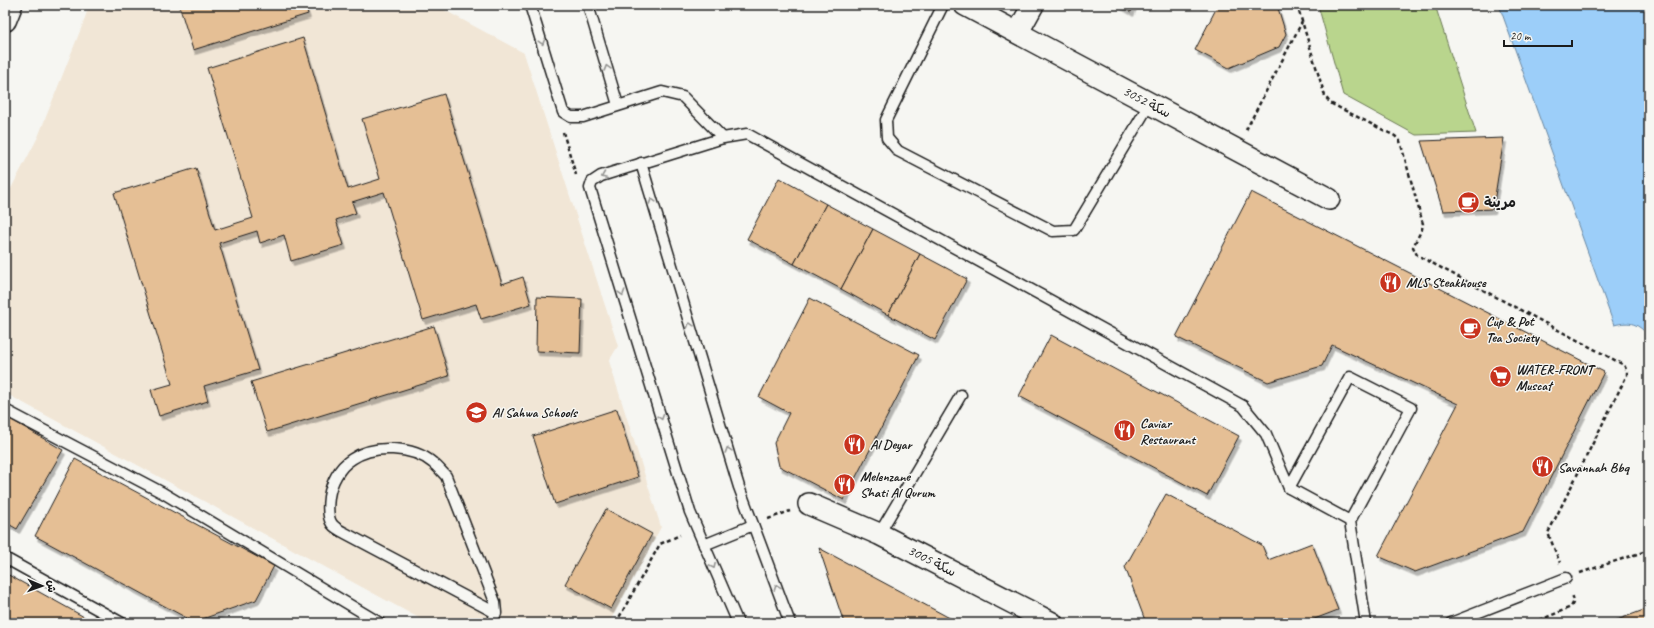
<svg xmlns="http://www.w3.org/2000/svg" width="1654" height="628" font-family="Caveat,'Playpen Sans Arabic',sans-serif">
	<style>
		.built { fill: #f1e6d6 }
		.green { fill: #b9d58d; stroke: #6a7854 }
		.water { fill: #9ccef9; stroke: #6987a1 }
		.building { fill: #e5bf95; stroke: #1c1c1c; filter: url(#shadow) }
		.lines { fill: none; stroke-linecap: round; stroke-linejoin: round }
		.lane-casing { stroke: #1c1c1c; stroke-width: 13 }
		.street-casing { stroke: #1c1c1c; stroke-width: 24 }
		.secondary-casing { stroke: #1c1c1c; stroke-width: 25 }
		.path { stroke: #1c1c1c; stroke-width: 2.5; stroke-dasharray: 4 3; stroke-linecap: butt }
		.lane { stroke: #f6f6f2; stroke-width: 10 }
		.street { stroke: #f6f6f2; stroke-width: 21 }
		.secondary { stroke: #f6f6f2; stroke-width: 22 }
		.oneway { stroke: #949492 }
		.labels { text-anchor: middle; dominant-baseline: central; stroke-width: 3; stroke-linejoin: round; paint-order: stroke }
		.street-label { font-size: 14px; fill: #1c1c1c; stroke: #f6f6f2 }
		.poi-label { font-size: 14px; font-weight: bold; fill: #1c1c1c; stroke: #f6f6f2; text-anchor: start }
	</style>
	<defs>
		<filter id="shadow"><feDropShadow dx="2.5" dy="4.5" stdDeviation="0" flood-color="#0004"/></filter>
	</defs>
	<rect width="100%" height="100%" fill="#f6f6f2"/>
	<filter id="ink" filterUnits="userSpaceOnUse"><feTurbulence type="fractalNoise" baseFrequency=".025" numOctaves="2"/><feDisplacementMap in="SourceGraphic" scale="8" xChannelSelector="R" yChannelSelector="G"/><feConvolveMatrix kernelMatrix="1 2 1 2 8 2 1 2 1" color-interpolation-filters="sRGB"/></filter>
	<g filter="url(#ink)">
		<!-- built -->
		<path class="built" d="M 89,5 L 435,5 L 524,53 L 618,346 L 609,361 L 661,527 L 609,623 L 428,623 L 5,393 L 5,200 L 38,137 L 84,21 Z"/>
		<!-- green -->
		<path class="green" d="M 1318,5 L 1435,5 L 1476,133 L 1416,135 L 1343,95 Z"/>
		<!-- water -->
		<path class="water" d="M 1499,5 L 1649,5 L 1649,336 C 1637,323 1631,321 1614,325 Z"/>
		<!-- building -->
		<g class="building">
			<path d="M 179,5 L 305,5 L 308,14 L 193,50 Z"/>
			<path d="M 1119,5 L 1134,5 L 1131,12 Z"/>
			<path d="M 1218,5 L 1271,5 L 1278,8 L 1286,34 L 1279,47 L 1229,68 L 1195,50 Z"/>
			<path d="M 303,38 L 348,189 L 380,179 L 362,119 L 444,94 L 502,284 L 523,277 L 531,304 L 481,319 L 476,304 L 423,320 L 384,192 L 352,202 L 356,213 L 336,220 L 344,245 L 291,261 L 284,235 L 260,243 L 257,231 L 219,243 L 258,370 L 204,386 L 208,401 L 159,416 L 151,390 L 172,384 L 114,193 L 196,168 L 215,230 L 253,218 L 207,68 Z"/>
			<path d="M 1504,138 L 1493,209 L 1443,211 L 1421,141 Z"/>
			<path d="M 779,178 L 826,204 L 794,264 L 747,239 Z"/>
			<path d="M 1251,192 L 1604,372 L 1523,532 L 1415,572 L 1378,556 L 1458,404 L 1332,345 L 1322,366 L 1268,382 L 1176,337 Z"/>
			<path d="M 826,204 L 873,229 L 841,289 L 794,264 Z"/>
			<path d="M 873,229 L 920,254 L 888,315 L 841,289 Z"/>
			<path d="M 920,254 L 967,279 L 935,340 L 888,315 Z"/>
			<path d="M 537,297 L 582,299 L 580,353 L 536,351 Z"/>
			<path d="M 810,298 L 919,355 L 844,500 L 779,466 L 774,443 L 789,413 L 759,397 Z"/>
			<path d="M 434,326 L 449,376 L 267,432 L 251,382 Z"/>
			<path d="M 1051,335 L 1239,436 L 1207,496 L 1019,396 Z"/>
			<path d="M 617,409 L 638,477 L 555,504 L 533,436 Z"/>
			<path d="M 5,416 L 63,450 L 17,529 L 5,522 Z"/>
			<path d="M 75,459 L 274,566 L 256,600 L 194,622 L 35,536 Z"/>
			<path d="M 1166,494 L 1262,545 L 1268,560 L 1312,543 L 1338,610 L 1304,623 L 1146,623 L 1125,567 Z"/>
			<path d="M 606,509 L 652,534 L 611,609 L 565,584 Z"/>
			<path d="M 819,548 L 959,623 L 844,623 Z"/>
			<path d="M 5,573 L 95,623 L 5,623 Z"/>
			<path d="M 1649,608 L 1649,623 L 1609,623 Z"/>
		</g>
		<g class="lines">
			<defs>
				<g id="lane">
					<path d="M 530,5 L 563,112 L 571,117 L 583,117 L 662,92 L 683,97 L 723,138"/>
					<path d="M 588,5 L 618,105"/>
					<path d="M 943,5 L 886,120 L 887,138 L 898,151 L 1053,231 L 1074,230 L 1150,103"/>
					<path d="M 641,163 L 739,487 L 790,623"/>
					<path d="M 5,410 L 163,493 L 380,623"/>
					<path d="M 1350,521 L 1289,488 L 1350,377 L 1411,408 L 1350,521 L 1366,623"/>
					<path d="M 879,534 L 961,395"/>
					<path d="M 704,545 L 753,525"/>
					<path d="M 5,558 L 122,623"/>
					<path d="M 492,623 L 496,613 L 495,602 L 446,476 C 442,472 438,467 433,463 C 413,446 373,444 352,459 C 339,467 331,483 329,497 C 328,505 327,517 332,524 C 335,528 341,531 345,533 L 496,613"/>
					<path d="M 738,623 L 690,512 L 590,188 L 592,182 L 601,176 L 723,138 L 747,134 L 1243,406 L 1266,434 L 1289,488"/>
					<path d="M 1451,623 L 1566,578"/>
				</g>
				<g id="street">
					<path d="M 965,5 L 1329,199"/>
					<path d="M 1018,32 L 1033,5"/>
					<path d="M 809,504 L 879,534 L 1052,623"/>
				</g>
				<path id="secondary" d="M 5,20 L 11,5"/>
			</defs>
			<!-- lane casing -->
			<use href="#lane" class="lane-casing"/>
			<!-- street casing -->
			<use href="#street" class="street-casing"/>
			<!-- secondary casing -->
			<use href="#secondary" class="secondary-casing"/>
			<!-- path -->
			<g class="path">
				<path d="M 1297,5 L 1325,96 L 1330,103 L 1395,136 L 1400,141 L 1423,224 L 1422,229 L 1413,247 L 1417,255 L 1624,365 L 1627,371 L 1627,375 L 1548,533 L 1560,563"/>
				<path d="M 1246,130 L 1302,22"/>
				<path d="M 563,132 L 576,175"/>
				<path d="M 768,519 L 790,511"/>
				<path d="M 1580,573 L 1649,550"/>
				<path d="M 616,623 L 660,544 L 680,535"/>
				<path d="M 1533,623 L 1571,607 L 1574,601 L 1572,594"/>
			</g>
			<!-- lane -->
			<use href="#lane" class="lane"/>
			<!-- street -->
			<use href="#street" class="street"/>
			<!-- secondary -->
			<use href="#secondary" class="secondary"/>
		</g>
		<!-- one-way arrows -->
		<defs><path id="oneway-chevron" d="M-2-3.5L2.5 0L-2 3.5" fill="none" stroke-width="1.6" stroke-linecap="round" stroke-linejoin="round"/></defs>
		<g class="oneway">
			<use href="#oneway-chevron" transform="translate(542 42) rotate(73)"/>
			<use href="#oneway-chevron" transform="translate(607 68) rotate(-106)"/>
			<use href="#oneway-chevron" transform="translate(604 176) rotate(158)"/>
			<use href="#oneway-chevron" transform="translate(652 201) rotate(-107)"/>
			<use href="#oneway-chevron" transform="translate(622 293) rotate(73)"/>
			<use href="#oneway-chevron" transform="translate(690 325) rotate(-107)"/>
			<use href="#oneway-chevron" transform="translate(661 417) rotate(73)"/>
			<use href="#oneway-chevron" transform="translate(728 450) rotate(-107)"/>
			<use href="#oneway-chevron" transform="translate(713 566) rotate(66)"/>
			<use href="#oneway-chevron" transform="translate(777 587) rotate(-111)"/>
		</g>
	</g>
	<!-- icons -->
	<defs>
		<symbol id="cafe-disc" viewBox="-11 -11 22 22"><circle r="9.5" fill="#c8321e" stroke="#f6f6f2"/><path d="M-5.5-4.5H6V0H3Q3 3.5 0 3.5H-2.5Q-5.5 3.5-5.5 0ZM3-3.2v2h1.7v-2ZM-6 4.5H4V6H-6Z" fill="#fff"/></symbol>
		<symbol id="restaurant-disc" viewBox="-11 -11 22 22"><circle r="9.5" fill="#c8321e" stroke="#f6f6f2"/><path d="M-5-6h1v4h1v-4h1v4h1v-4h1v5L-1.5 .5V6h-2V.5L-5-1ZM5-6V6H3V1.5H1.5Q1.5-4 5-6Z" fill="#fff"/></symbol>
		<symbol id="supermarket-disc" viewBox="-11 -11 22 22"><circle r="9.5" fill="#c8321e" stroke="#f6f6f2"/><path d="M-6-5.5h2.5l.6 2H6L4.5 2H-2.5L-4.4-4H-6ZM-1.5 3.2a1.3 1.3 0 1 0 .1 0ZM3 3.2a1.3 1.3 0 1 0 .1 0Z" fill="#fff"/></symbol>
		<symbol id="school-disc" viewBox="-11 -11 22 22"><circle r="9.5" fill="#c8321e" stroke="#f6f6f2"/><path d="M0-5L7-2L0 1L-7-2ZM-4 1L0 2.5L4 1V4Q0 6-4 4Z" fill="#fff"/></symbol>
	</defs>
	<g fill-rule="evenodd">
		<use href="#cafe-disc" x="1456" y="190" width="25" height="25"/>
		<use href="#restaurant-disc" x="1378" y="270" width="25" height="25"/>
		<use href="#cafe-disc" x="1458" y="316" width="25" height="25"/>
		<use href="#supermarket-disc" x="1488" y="364" width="25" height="25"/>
		<use href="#school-disc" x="464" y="400" width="25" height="25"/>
		<use href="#restaurant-disc" x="1112" y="418" width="25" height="25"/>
		<use href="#restaurant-disc" x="842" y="432" width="25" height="25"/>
		<use href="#restaurant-disc" x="1530" y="454" width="25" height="25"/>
		<use href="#restaurant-disc" x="832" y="472" width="25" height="25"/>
	</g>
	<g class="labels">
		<!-- street labels -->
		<g class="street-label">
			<text transform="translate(1147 102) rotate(28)">سكة 3052</text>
			<text transform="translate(932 561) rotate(27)">سكة 3005</text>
		</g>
		<!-- poi labels -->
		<g class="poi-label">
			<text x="1484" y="202">مرينة</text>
			<text x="1406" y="282">MLS Steakhouse</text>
			<text x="1486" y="321">Cup &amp; Pot<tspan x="1486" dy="16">Tea Society</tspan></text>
			<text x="1516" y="369">WATER-FRONT<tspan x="1516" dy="16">Muscat</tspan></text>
			<text x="492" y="412">Al Sahwa Schools</text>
			<text x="1140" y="423">Caviar<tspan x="1140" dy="16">Restaurant</tspan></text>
			<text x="870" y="444">Al Deyar</text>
			<text x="1558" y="467">Savannah Bbq</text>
			<text x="860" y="476">Melenzane<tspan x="860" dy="16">Shati Al Qurum</tspan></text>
		</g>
	</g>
	<!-- margin -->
	<rect width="1654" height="628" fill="none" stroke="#f6f6f2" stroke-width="20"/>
	<rect x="10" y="10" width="1634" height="608" fill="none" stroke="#1c1c1c" stroke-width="1.5" filter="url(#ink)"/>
	<!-- north arrow -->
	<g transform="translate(42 586) rotate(92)" stroke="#f6f6f2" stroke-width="3" paint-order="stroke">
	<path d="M0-3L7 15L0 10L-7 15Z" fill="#1c1c1c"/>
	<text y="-6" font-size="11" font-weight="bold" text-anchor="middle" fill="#1c1c1c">ش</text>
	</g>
	<!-- scale -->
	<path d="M1504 40v6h68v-6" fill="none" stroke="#1c1c1c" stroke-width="2"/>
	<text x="1510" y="40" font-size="12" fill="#1c1c1c" stroke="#f6f6f2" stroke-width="3" paint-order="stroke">20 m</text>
</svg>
